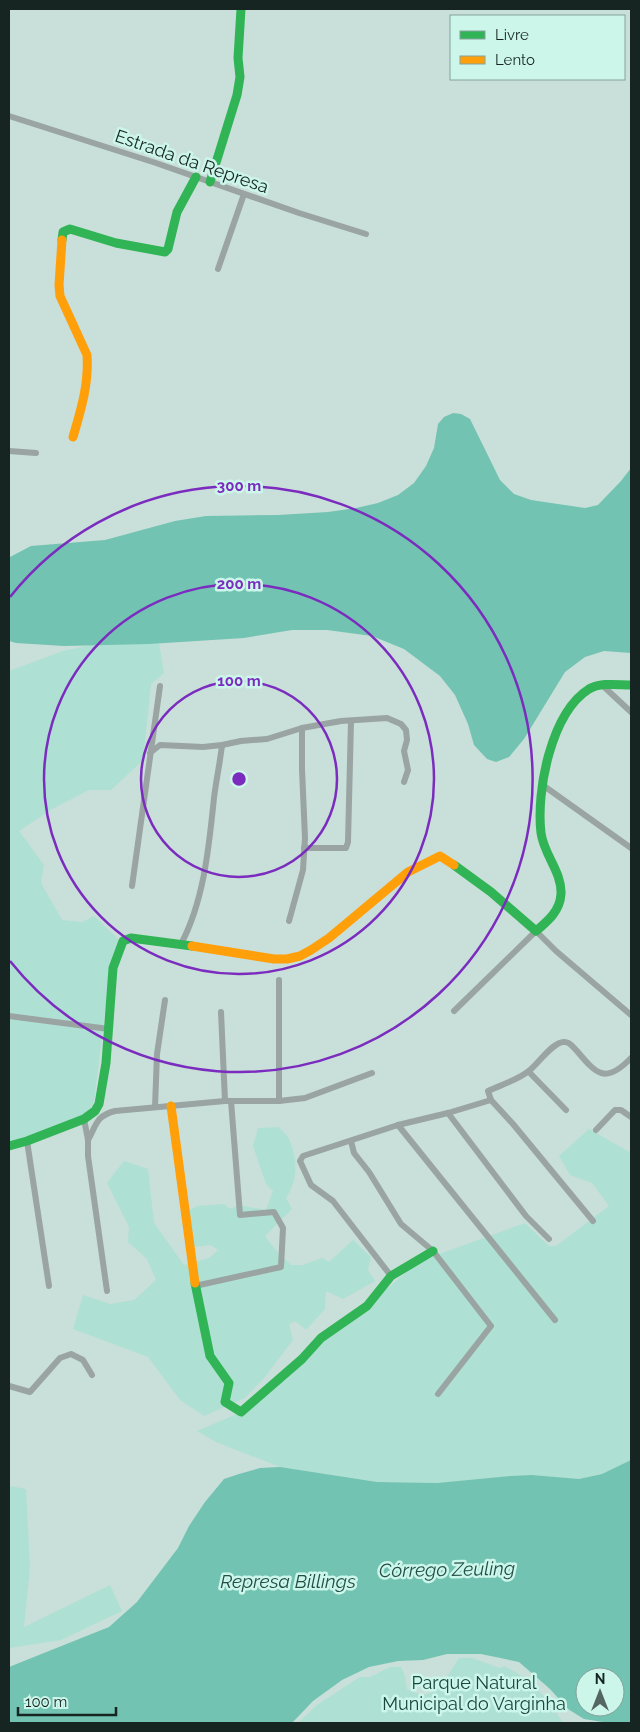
<svg xmlns="http://www.w3.org/2000/svg" width="640" height="1732" font-family="Raleway,sans-serif">
	<style>
		.green { fill: #afe0d4 }
		.water { fill: #72c3b2; fill-rule: evenodd }
		.lines { fill: none; stroke-linecap: round; stroke-linejoin: round }
		.street { stroke: #9aa4a2; stroke-width: 6 }
		.fast { stroke: #30b455; stroke-width: 9 }
		.slow { stroke: #ff9f0a; stroke-width: 9 }
		.ring { fill: none; stroke: #7b2cbf; stroke-width: 2.5 }
		.labels { text-anchor: middle; dominant-baseline: central; stroke-width: 5; stroke-linejoin: round; paint-order: stroke }
		.street-label { font-size: 18px; fill: #162522; stroke: #cdf6eb }
		.park-label { font-size: 18px; fill: #18463d; stroke: #cdf6eb }
		.water-label { font-size: 19px; font-style: italic; fill: #214f46; stroke: #cdf6eb }
		.centre { fill: #7b2cbf; stroke: #cdf6eb; stroke-width: 2.5 }
		.ring-label { font-size: 15px; text-anchor: middle; font-weight: bold; fill: #7b2cbf; stroke: #cdf6eb; stroke-width: 5; stroke-linejoin: round; paint-order: stroke }
	</style>
	<rect width="100%" height="100%" fill="#c9dfd9"/>
	<!-- green -->
	<g class="green">
		<path d="M 159,643 L 164,673 L 151,684 L 143,760 L 111,790 L 89,790 L 52,809 L 19,831 L 44,865 L 41,883 L 62,920 L 82,922 L 94,916 L 119,940 L 111,962 L 94,1102 L 88,1113 L 46,1130 L 9,1142 L 9,671 L 63,651 L 91,645 Z"/>
		<path d="M 279,1127 C 282,1131 287,1135 289,1139 C 298,1158 298,1181 286,1198 L 292,1209 L 265,1236 L 274,1248 L 291,1265 L 303,1265 L 322,1258 L 329,1262 L 353,1240 L 371,1257 L 368,1270 L 375,1281 L 343,1299 L 326,1291 L 325,1309 L 306,1330 L 295,1321 L 289,1324 L 293,1340 L 264,1378 L 245,1398 L 204,1416 L 180,1400 L 148,1357 L 73,1329 L 83,1295 L 110,1304 L 134,1300 L 156,1280 L 147,1259 L 128,1242 L 129,1227 L 107,1183 L 124,1161 L 148,1169 L 154,1223 L 184,1265 L 209,1258 L 218,1250 L 211,1245 L 193,1247 L 185,1213 L 197,1206 L 224,1204 L 230,1209 L 238,1205 L 266,1210 L 273,1191 L 266,1184 L 253,1146 L 258,1128 Z"/>
		<path d="M 589,1129 L 631,1153 L 631,1460 L 602,1474 L 579,1479 L 532,1475 L 510,1476 L 437,1483 L 377,1482 L 280,1467 L 216,1442 L 197,1431 L 246,1410 L 302,1359 L 420,1261 L 525,1223 L 549,1246 L 556,1246 L 609,1206 L 592,1183 L 570,1175 L 559,1156 Z"/>
		<path d="M 9,1486 L 26,1489 L 30,1567 L 24,1627 L 110,1585 L 122,1611 L 61,1640 L 9,1648 Z"/>
		<path d="M 459,1658 L 472,1658 L 500,1668 L 504,1666 C 531,1678 548,1699 563,1723 L 298,1723 L 317,1705 L 360,1677 L 370,1677 L 390,1667 L 401,1667 L 405,1676 L 407,1689 C 437,1706 445,1678 459,1658 Z"/>
	</g>
	<!-- water -->
	<g class="water">
		<path d="M 453,413 L 461,414 L 470,419 L 500,480 L 514,494 L 531,500 L 585,508 L 598,505 L 621,481 L 631,468 L 631,653 L 604,651 L 585,657 L 565,672 L 524,739 L 509,757 L 496,762 L 487,759 L 474,745 L 468,724 L 455,695 L 440,676 L 404,649 L 372,636 L 327,630 L 292,630 L 244,638 L 149,644 L 64,646 L 16,643 L 9,641 L 10,557 L 31,546 L 105,540 L 175,521 L 206,516 L 278,515 L 328,512 L 356,508 L 378,503 L 398,495 L 414,483 L 426,466 L 434,448 L 438,424 L 444,417 Z"/>
		<path d="M 631,1460 L 631,1723 L 609,1723 L 584,1719 L 568,1709 L 550,1689 L 519,1662 L 481,1654 L 447,1654 L 423,1660 L 398,1661 L 369,1667 L 342,1680 L 313,1701 L 292,1723 L 9,1723 L 9,1667 L 109,1627 L 137,1602 L 178,1548 L 189,1526 L 205,1502 L 224,1479 L 239,1474 L 260,1468 L 280,1467 L 377,1482 L 437,1483 L 510,1476 L 532,1475 L 579,1479 L 602,1474 ZM 585,1677 L 615,1677 L 615,1707 L 585,1707 Z"/>
	</g>
	<g class="lines">
		<!-- street -->
		<g class="street">
			<path d="M 9,116 L 156,163 L 299,213 L 366,234"/>
			<path d="M 218,269 L 244,194"/>
			<path d="M 9,451 L 36,453"/>
			<path d="M 602,685 L 631,712"/>
			<path d="M 150,753 L 160,745 L 203,747 L 222,745 L 241,741 L 267,739 L 302,728 L 341,721 L 387,718 L 401,724 L 406,730 L 407,740 L 404,751 L 408,770 L 404,782"/>
			<path d="M 544,786 L 631,848"/>
			<path d="M 304,848 L 346,848 L 348,842 L 351,721"/>
			<path d="M 132,886 L 160,686"/>
			<path d="M 289,921 L 303,870 L 305,838 L 302,769 L 302,728"/>
			<path d="M 181,944 C 204,901 209,846 214,798 C 216,781 220,763 222,745"/>
			<path d="M 454,1011 L 536,931 L 556,951 L 631,1015"/>
			<path d="M 221,1012 L 225,1101"/>
			<path d="M 9,1016 L 109,1029"/>
			<path d="M 529,1072 L 566,1110"/>
			<path d="M 279,1101 L 305,1098 L 372,1073"/>
			<path d="M 155,1107 L 157,1054 L 165,1000"/>
			<path d="M 448,1113 L 526,1216 L 549,1239"/>
			<path d="M 84,1119 L 88,1140 L 88,1156 L 107,1291"/>
			<path d="M 398,1125 L 555,1320"/>
			<path d="M 596,1130 L 615,1110 L 621,1110 L 631,1117"/>
			<path d="M 88,1140 C 97,1124 96,1116 115,1111 L 225,1101 L 279,1101 L 279,980"/>
			<path d="M 27,1141 L 49,1286"/>
			<path d="M 351,1141 L 354,1153 L 369,1172 L 401,1224 L 433,1251 L 491,1326 L 438,1394"/>
			<path d="M 593,1221 L 513,1124 L 491,1100 L 488,1091 C 501,1085 520,1079 530,1070 C 538,1064 554,1040 565,1042 C 570,1042 573,1047 577,1051 C 597,1075 606,1084 631,1058"/>
			<path d="M 391,1276 L 333,1201 L 311,1185 L 300,1161 L 303,1156 L 398,1125 L 448,1113 L 491,1100"/>
			<path d="M 195,1286 L 281,1267 L 283,1228 L 274,1212 L 240,1215 L 231,1101"/>
			<path d="M 9,1386 L 30,1392 L 60,1358 L 71,1354 L 83,1360 L 92,1375"/>
		</g>
		<!-- fast -->
		<g class="fast">
			<path d="M 210,182 L 237,95 L 240,77 L 238,58 L 241,9"/>
			<path d="M 62,240 L 63,232 L 70,229 L 116,243 L 165,252 L 168,249 L 177,212 L 196,177"/>
			<path d="M 454,865 L 491,892 L 536,931 C 548,921 560,911 561,894 C 562,872 544,855 541,833 C 536,791 551,713 589,689 C 601,682 618,685 631,685"/>
			<path d="M 9,1146 L 27,1141 L 84,1119 L 95,1111 L 99,1104 L 106,1063 L 113,968 L 123,941 L 131,938 L 192,946"/>
			<path d="M 195,1283 L 210,1356 L 229,1383 L 225,1402 L 241,1412 L 302,1359 L 321,1338 L 367,1306 L 391,1276 L 433,1251"/>
		</g>
		<!-- slow -->
		<g class="slow">
			<path d="M 62,240 L 59,285 L 60,296 L 87,355 C 89,384 81,410 73,437"/>
			<path d="M 192,946 L 274,959 L 287,959 L 300,956 L 311,950 L 329,938 L 408,872 L 440,856 L 454,865"/>
			<path d="M 171,1106 L 195,1283"/>
		</g>
	</g>
	<!-- distance rings -->
	<g class="ring">
		<circle cx="239" cy="779" r="98"/>
		<circle cx="239" cy="779" r="195"/>
		<path d="M10 597A293 293 0 1 1 10 961"/>
	</g>
	<g class="labels">
		<!-- street labels -->
		<g class="street-label">
			<text transform="translate(192 161) rotate(19)">Estrada da Represa</text>
		</g>
		<!-- park labels -->
		<g class="park-label">
			<text x="474" y="1682">Parque Natural<tspan x="474" dy="21">Municipal do Varginha</tspan></text>
		</g>
		<!-- water labels -->
		<g class="water-label">
			<text transform="translate(447 1569) rotate(-1)">Córrego Zeuling</text>
			<text x="288" y="1581">Represa Billings</text>
		</g>
	</g>
	<circle cx="239" cy="779" r="8" class="centre"/>
	<g class="ring-label">
		<text x="239" y="491">300 m</text>
		<text x="239" y="589">200 m</text>
		<text x="239" y="686">100 m</text>
	</g>
	<!-- border -->
	<rect width="640" height="1732" fill="none" stroke="#162522" stroke-width="20"/>
	<!-- legend -->
	<rect x="450" y="15" width="175" height="65" fill="#cdf6eb" stroke="#84a29b"/>
	<rect x="460" y="31" width="25" height="8" fill="#30b455" stroke="#84a29b"/>
	<text x="495" y="40" font-size="15" fill="#162522">Livre</text>
	<rect x="460" y="56" width="25" height="8" fill="#ff9f0a" stroke="#84a29b"/>
	<text x="495" y="65" font-size="15" fill="#162522">Lento</text>
	<!-- north arrow -->
	<g transform="translate(600 1692)"><circle r="24" fill="#cdf6eb" stroke="#84a29b"/>
	<path d="M0-4L9 19L0 12L-9 19Z" fill="#556662"/>
	<text y="-8" font-size="14" font-weight="bold" text-anchor="middle" fill="#162522">N</text>
	</g>
	<!-- scale -->
	<path d="M18 1707v8h98v-8" fill="none" stroke="#162522" stroke-width="2.5"/>
	<text x="25" y="1707" font-size="15" fill="#162522" stroke="#cdf6eb" stroke-width="4" paint-order="stroke">100 m</text>
</svg>
